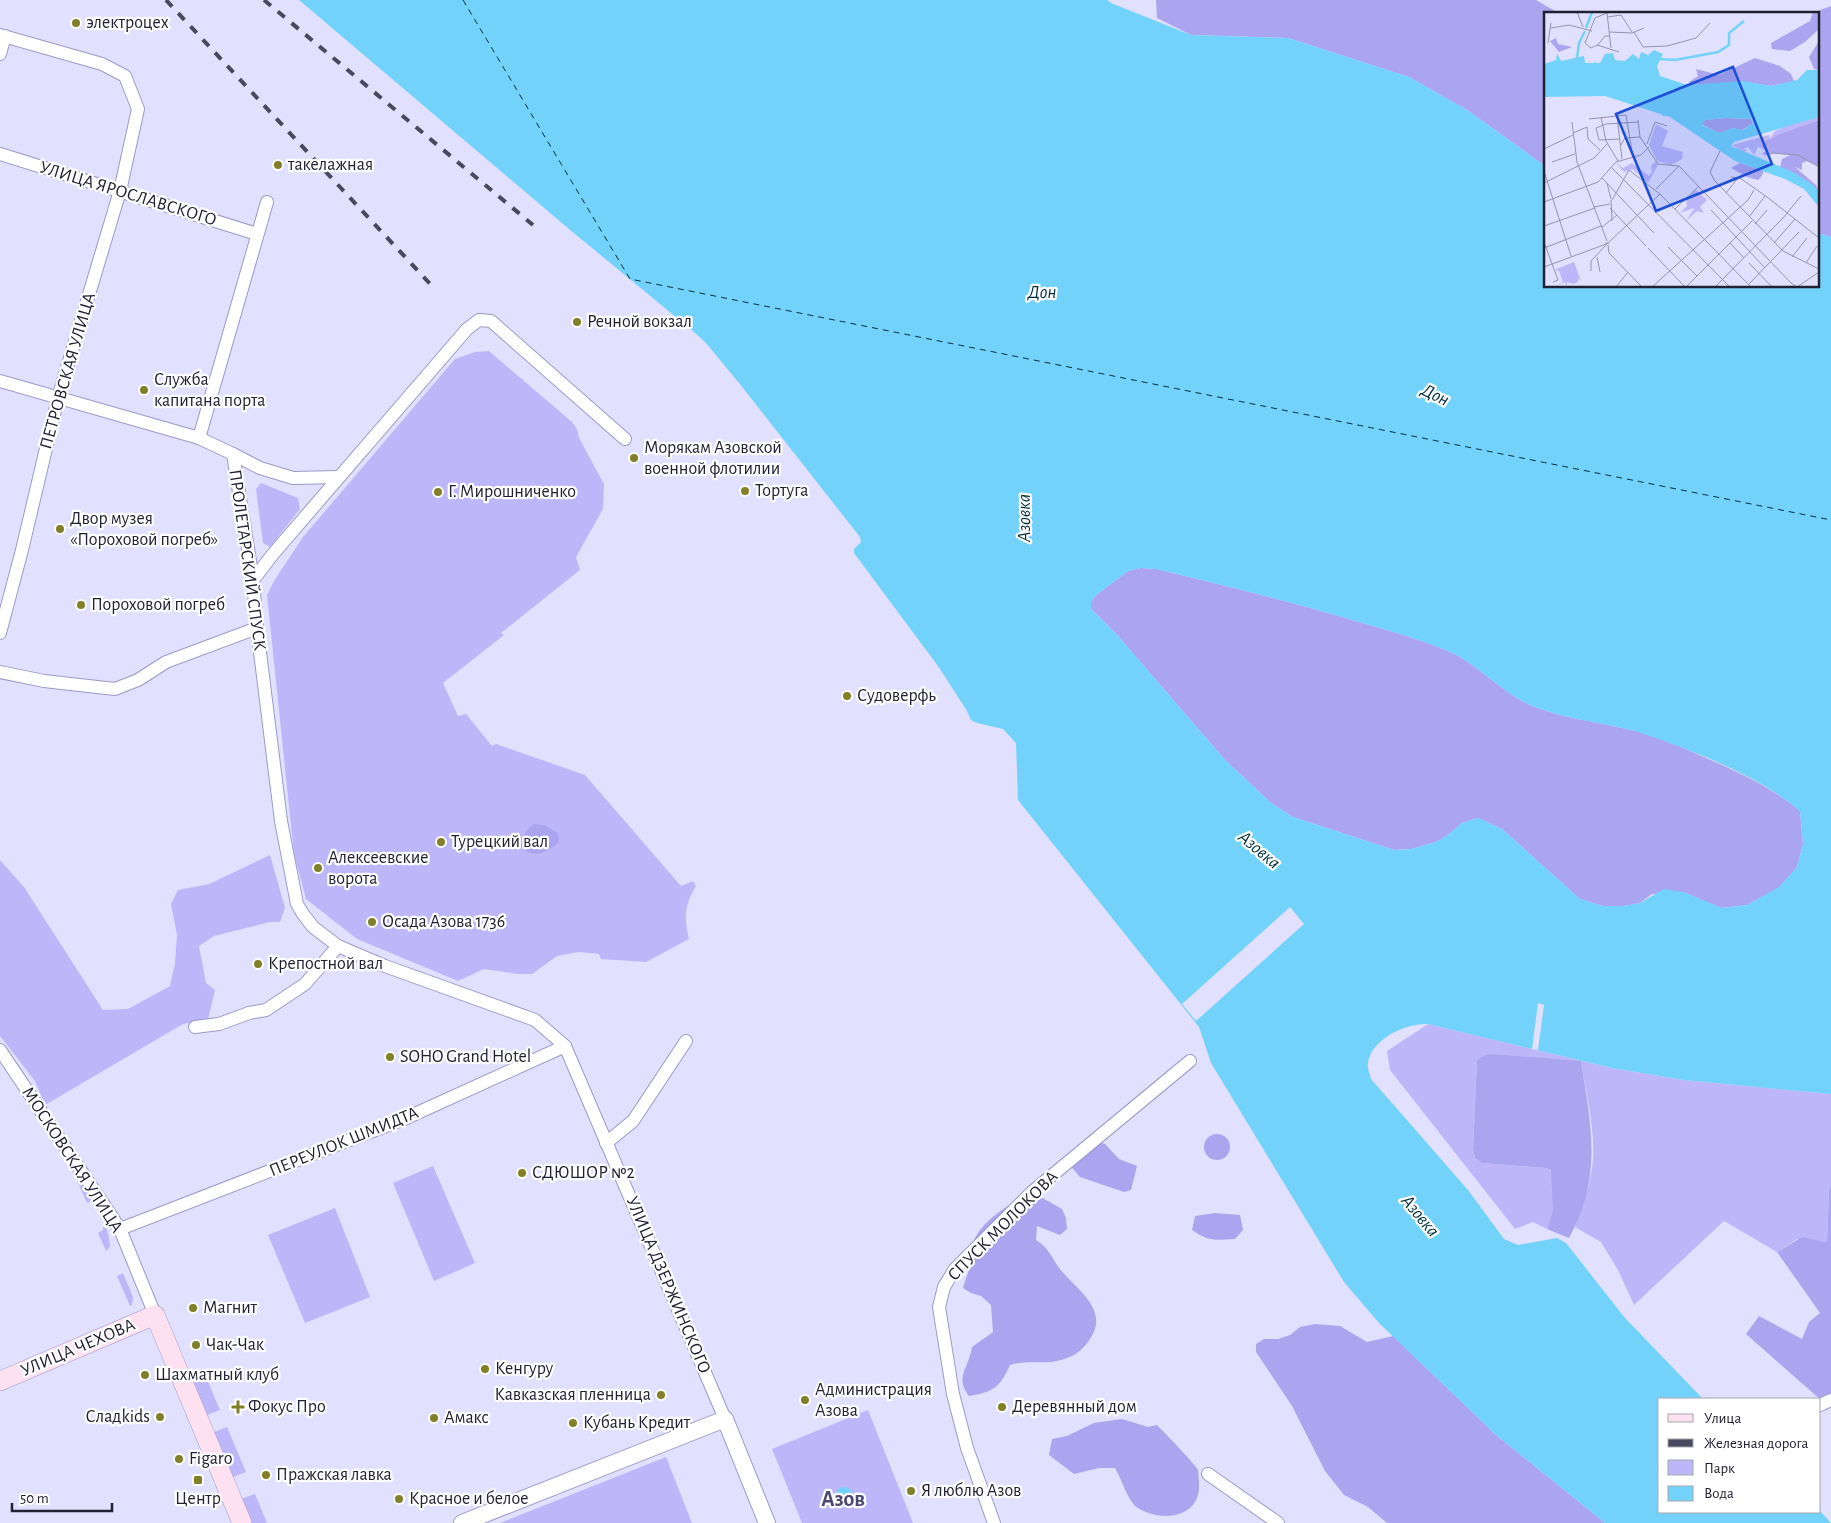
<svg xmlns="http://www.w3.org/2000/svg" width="1831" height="1523" font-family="'Alegreya Sans',sans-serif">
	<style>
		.green { fill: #bdb7fa }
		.forest { fill: #aba4ee }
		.water { fill: #73d2fa; fill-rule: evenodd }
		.pier { fill: #e2e0ff }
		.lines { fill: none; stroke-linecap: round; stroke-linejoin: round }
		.ferry { stroke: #012f3f; stroke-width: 1; stroke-dasharray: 6 5; stroke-linecap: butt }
		.minor-casing { stroke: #9c99c9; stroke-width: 14 }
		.tertiary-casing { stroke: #9c99c9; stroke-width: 18 }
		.secondary-casing { stroke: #9c99c9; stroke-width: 20 }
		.minor { stroke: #fff; stroke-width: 12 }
		.tertiary { stroke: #fff; stroke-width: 16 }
		.secondary { stroke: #fee1f0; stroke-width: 19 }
		.rail { stroke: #4a485e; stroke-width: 4; stroke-dasharray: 9 9; stroke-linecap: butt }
		.poi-dot { fill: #817f27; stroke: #fff; stroke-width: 2 }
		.labels { text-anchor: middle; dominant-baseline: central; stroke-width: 4.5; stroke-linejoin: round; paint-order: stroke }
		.poi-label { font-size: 18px; fill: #222033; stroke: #fff; text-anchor: start }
		.street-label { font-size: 18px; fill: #222033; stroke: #fff }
		.water-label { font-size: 19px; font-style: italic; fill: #012f3f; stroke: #fff }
		.district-label { font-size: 22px; font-weight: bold; fill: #4e4974; stroke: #fff }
		.inset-river { fill: none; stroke: #73d2fa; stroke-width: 2.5 }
		.inset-road { fill: none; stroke: #9593ad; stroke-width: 1 }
		.view { fill: #1d4ed8; fill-opacity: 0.15; stroke: #1d4ed8; stroke-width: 2.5 }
		.inset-edge { fill: none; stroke: #222033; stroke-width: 2.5 }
	</style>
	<rect width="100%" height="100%" fill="#e2e0ff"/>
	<!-- green -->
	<g class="green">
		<path d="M 489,351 L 572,422 L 577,429 L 579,438 L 604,484 L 603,509 L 576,557 L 580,570 L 501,633 L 504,635 L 443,683 L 458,716 L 466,714 L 492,746 L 496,744 L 585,775 L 681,886 L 693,881 L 696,886 C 684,906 684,917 689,939 L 646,962 L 601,959 L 599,954 L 579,952 L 557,956 L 532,974 L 518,974 L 484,969 L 458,981 L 357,939 L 306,899 L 294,854 L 267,595 L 274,581 L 303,537 L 455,359 L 475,352 Z"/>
		<path d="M 261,483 L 298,498 L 300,509 L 270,547 L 263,543 L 256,489 Z"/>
		<path d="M 270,855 L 285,908 L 280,922 L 270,922 L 214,936 L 199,946 L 206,983 L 215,990 L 208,1020 L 183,1024 L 45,1105 L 35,1081 L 0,1036 L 0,860 L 24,887 L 103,1010 L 128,1009 L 170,986 L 175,963 L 177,935 L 171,904 L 178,890 L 209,884 Z"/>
		<path d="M 1428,1024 L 1612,1068 L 1684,1080 L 1831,1094 L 1831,1186 L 1829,1190 L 1827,1241 L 1824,1242 L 1797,1239 L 1777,1252 L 1724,1221 L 1634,1305 L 1618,1270 L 1601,1242 L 1575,1227 C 1582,1208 1589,1189 1592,1168 C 1597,1136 1586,1094 1581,1061 L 1477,1061 L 1473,1150 L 1475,1158 L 1482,1163 L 1546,1168 L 1553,1172 L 1553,1210 L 1547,1229 L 1533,1222 L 1515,1229 L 1390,1070 L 1387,1051 Z"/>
		<path d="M 433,1166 L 475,1263 L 434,1281 L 393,1183 Z"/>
		<path d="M 77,1181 L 85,1185 L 95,1200 L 87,1203 Z"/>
		<path d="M 335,1208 L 370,1297 L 305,1323 L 268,1235 Z"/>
		<path d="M 106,1226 L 109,1238 L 110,1247 L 106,1251 L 98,1233 L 103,1230 L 103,1227 Z"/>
		<path d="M 123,1273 L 133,1297 L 132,1305 L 130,1306 L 117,1276 Z"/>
		<path d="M 206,1377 L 220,1410 L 207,1415 L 193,1383 Z"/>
		<path d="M 868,1410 L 913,1523 L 802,1523 L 772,1449 Z"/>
		<path d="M 227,1427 L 246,1472 L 233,1477 L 214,1432 Z"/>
		<path d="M 666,1457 L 692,1523 L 500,1523 Z"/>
		<path d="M 255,1494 L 267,1523 L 252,1523 L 241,1499 Z"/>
	</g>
	<!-- forest -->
	<g class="forest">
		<path d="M 1156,0 L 1536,0 L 1560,14 L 1545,14 L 1545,166 L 1467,110 L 1409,77 L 1288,38 L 1191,35 L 1157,18 Z"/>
		<path d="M 1831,6 L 1831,237 L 1817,233 L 1817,14 L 1809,14 Z"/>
		<path d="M 1141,568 L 1156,569 C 1218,584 1280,599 1342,617 C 1376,627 1411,636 1443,649 C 1478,662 1501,694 1535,707 C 1566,719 1599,722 1631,730 C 1650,734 1670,743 1688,750 C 1727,767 1768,784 1800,811 L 1803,844 L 1797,867 L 1780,887 L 1747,905 L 1721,908 L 1683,892 L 1652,894 L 1640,903 L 1624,906 L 1603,906 L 1580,899 L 1502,829 L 1478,818 L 1462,823 L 1448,835 L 1436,842 L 1411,849 L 1394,850 L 1293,817 L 1271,803 L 1225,760 L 1118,636 L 1091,609 L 1091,602 L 1095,596 L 1128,571 Z"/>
		<path d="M 534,824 L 544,825 L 558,833 L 559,842 C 549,851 532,861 521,846 C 522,836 525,831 534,824 Z"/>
		<path d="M 1490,1054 L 1581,1061 C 1591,1126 1603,1176 1569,1238 L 1547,1229 L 1553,1210 L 1551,1170 L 1546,1168 L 1482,1163 L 1475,1158 L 1473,1150 L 1477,1061 L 1481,1057 Z"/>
		<circle cx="1217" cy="1147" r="13"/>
		<path d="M 1089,1139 L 1105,1144 L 1119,1159 L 1137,1166 L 1131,1190 L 1124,1192 L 1080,1177 L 1068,1163 Z"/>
		<path d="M 1831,1186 L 1831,1396 L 1821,1400 L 1746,1334 L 1759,1316 L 1802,1339 L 1809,1322 L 1820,1313 L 1777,1252 L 1802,1237 L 1824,1242 L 1827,1241 L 1829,1190 Z"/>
		<path d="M 1032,1192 L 1062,1209 L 1066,1218 L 1067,1229 L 1060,1235 L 1037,1226 L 1036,1240 C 1050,1249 1051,1257 1060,1269 C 1077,1290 1110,1310 1090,1339 C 1083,1349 1078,1354 1067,1358 C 1049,1366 1029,1359 1010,1365 C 1000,1387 994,1392 969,1396 C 954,1377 969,1368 972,1347 L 993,1332 L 991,1305 L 981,1296 L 971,1293 L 963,1288 C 965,1280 968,1274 970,1266 C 971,1261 970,1255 971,1250 C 977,1221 1008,1206 1032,1192 Z"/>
		<path d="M 1215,1213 L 1240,1215 L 1243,1230 L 1235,1239 C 1214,1240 1210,1242 1192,1230 L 1195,1216 Z"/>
		<path d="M 1315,1324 L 1340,1326 L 1367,1342 L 1393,1336 L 1496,1435 L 1605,1523 L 1387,1523 L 1368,1507 L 1344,1495 L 1325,1471 L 1292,1406 L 1256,1352 L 1256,1344 L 1264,1339 L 1278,1339 L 1290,1335 L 1300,1327 Z"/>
		<path d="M 1122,1419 L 1148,1427 L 1157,1425 C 1163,1431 1195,1464 1198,1470 C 1199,1474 1198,1479 1199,1482 C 1202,1520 1158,1523 1135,1506 C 1126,1496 1122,1480 1115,1468 L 1099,1468 L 1074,1474 L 1049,1455 L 1052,1439 L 1067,1436 L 1094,1423 Z"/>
	</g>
	<!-- water -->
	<g class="water">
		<path d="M 299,0 L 1107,0 L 1111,3 L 1191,35 L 1288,38 L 1409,77 L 1467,110 L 1545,166 L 1545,286 L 1817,286 L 1817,233 L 1831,237 L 1831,1094 L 1684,1080 L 1612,1068 L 1428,1024 C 1406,1023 1371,1039 1368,1063 C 1367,1069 1370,1074 1371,1079 L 1468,1190 L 1504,1239 L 1518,1245 L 1557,1238 L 1566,1243 L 1625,1318 L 1703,1399 L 1660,1399 L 1660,1512 L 1820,1511 L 1831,1523 L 1605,1523 L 1496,1435 L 1379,1323 L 1344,1282 L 1211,1063 L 1199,1027 L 1018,800 L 1016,743 L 1003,729 L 977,723 L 971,720 L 967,711 L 938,666 L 854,553 L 854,549 L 861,542 L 860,537 L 739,383 L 706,343 L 694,332 L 569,229 ZM 1141,568 L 1156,569 C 1218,584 1280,599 1342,617 C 1376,627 1411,636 1443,649 C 1478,662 1501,694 1535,707 C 1566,719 1599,722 1631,730 C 1643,733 1655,738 1667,742 C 1713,759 1762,779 1800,811 L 1803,844 L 1797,867 L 1779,887 L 1747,905 L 1722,908 L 1683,892 L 1664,889 L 1640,903 L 1624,906 L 1603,906 L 1580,899 L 1502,829 L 1478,818 L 1462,823 L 1448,835 L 1436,842 L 1411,849 L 1394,850 L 1293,817 L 1271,803 L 1225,760 L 1118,636 L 1091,609 L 1091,602 L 1095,596 L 1128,571 Z"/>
		<circle cx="844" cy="1495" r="8"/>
	</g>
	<!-- pier -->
	<g class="pier">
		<path d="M 1290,907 L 1304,924 L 1196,1021 L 1182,1004 Z"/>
		<path d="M 1538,1003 L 1544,1005 L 1538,1050 L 1532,1049 Z"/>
	</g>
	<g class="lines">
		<!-- ferry -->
		<path class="ferry" d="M 463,0 L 630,279 L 1831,520"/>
		<defs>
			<g id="minor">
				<path d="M 0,35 L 102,64 L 125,76 L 138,109 L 120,191 L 58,398 L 22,550 L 0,633"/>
				<path d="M 0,54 L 5,36"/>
				<path d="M 0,154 L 257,234"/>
				<path d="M 0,381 L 199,438 L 233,454 L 253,580 L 257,628 L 281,821 L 297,904 L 303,914 L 313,927 L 338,946 L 385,966 L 535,1020 L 565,1046 L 725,1419"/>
				<path d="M 199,438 L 267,202"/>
				<path d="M 233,454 L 260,468 L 293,478 L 339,477"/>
				<path d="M 253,580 L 273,554 L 467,329 L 479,320 L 491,321 L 625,439"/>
				<path d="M 0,672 L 44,681 L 115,689 L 138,680 L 166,662 L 257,628"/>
				<path d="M 195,1027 L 219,1024 L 249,1013 L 266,1010 L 305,984 L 338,946"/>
				<path d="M 0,1050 L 120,1229 L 155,1315"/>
				<path d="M 606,1143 L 633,1121 L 686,1041"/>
				<path d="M 120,1229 L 404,1119 L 565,1046"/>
				<path d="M 1820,1405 L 1831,1400"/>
				<path d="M 1208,1474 L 1278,1523"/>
				<path d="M 994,1523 L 967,1448 L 953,1394 L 939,1307 L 944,1287 L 955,1269 L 1032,1192 L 1190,1061"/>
			</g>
			<path id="tertiary" d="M 462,1523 L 725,1419 L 767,1523"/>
			<path id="secondary" d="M 0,1381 L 155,1315 L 242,1523"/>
		</defs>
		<!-- minor casing -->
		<use href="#minor" class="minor-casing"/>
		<!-- tertiary casing -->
		<use href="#tertiary" class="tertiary-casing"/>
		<!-- secondary casing -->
		<use href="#secondary" class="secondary-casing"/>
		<!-- minor -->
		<use href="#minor" class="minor"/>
		<!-- tertiary -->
		<use href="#tertiary" class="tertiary"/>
		<!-- secondary -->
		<use href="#secondary" class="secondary"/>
		<!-- rail -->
		<g class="rail">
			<path d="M 166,0 L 433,287"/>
			<path d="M 264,0 L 533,225"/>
		</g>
	</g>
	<!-- markers -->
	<g class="poi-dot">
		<circle cx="76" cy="23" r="5"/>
		<circle cx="278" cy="165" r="5"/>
		<circle cx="577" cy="322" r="5"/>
		<circle cx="144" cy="390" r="5"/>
		<circle cx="634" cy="458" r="5"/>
		<circle cx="745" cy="491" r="5"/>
		<circle cx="438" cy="492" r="5"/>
		<circle cx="60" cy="529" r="5"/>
		<circle cx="81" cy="605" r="5"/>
		<circle cx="847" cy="696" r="5"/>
		<circle cx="441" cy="842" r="5"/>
		<circle cx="318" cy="868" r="5"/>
		<circle cx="372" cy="922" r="5"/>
		<circle cx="258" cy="964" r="5"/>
		<circle cx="390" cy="1057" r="5"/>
		<circle cx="522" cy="1173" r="5"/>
		<circle cx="193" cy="1308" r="5"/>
		<circle cx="196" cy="1345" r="5"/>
		<circle cx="485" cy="1369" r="5"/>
		<circle cx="145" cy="1375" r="5"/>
		<circle cx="661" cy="1395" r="5"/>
		<circle cx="805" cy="1400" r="5"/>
		<path d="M235.5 1399.5h5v5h5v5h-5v5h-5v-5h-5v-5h5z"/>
		<circle cx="1002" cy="1407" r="5"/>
		<circle cx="160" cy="1417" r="5"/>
		<circle cx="434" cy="1418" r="5"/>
		<circle cx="573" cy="1423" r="5"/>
		<circle cx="179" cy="1459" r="5"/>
		<circle cx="266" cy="1475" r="5"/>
		<rect x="193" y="1475" width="10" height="10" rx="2.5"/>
		<circle cx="911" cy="1491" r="5"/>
		<circle cx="399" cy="1499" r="5"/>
	</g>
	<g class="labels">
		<!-- poi labels -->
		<g class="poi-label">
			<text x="86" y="23">электроцех</text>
			<text x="288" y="165">такелажная</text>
			<text x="587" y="322">Речной вокзал</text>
			<text x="154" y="380">Служба<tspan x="154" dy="21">капитана порта</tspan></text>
			<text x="644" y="448">Морякам Азовской<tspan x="644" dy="21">военной флотилии</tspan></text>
			<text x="755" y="491">Тортуга</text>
			<text x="448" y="492">Г. Мирошниченко</text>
			<text x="70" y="519">Двор музея<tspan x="70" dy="21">«Пороховой погреб»</tspan></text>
			<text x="91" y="605">Пороховой погреб</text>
			<text x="857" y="696">Судоверфь</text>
			<text x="451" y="842">Турецкий вал</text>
			<text x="328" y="858">Алексеевские<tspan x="328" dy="21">ворота</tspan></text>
			<text x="382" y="922">Осада Азова 1736</text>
			<text x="268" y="964">Крепостной вал</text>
			<text x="400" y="1057">SOHO Grand Hotel</text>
			<text x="532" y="1173">СДЮШОР №2</text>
			<text x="203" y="1308">Магнит</text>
			<text x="206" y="1345">Чак-Чак</text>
			<text x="495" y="1369">Кенгуру</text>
			<text x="155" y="1375">Шахматный клуб</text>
			<text x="815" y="1390">Администрация<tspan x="815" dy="21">Азова</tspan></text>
			<text x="651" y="1395" text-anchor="end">Кавказская пленница</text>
			<text x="248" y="1407">Фокус Про</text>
			<text x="1012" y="1407">Деревянный дом</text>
			<text x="150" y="1417" text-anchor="end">Сладkids</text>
			<text x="444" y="1418">Амакс</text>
			<text x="583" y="1423">Кубань Кредит</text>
			<text x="189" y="1459">Figaro</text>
			<text x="276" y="1475">Пражская лавка</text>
			<text x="921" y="1491">Я люблю Азов</text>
			<text x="198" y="1499" text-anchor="middle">Центр</text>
			<text x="409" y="1499">Красное и белое</text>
		</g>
		<!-- street labels -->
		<g class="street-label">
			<text transform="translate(128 194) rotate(17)">УЛИЦА ЯРОСЛАВСКОГО</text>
			<text transform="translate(68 371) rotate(-74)">ПЕТРОВСКАЯ УЛИЦА</text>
			<text transform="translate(247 560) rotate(82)">ПРОЛЕТАРСКИЙ СПУСК</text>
			<text transform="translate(344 1142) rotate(-22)">ПЕРЕУЛОК ШМИДТА</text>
			<text transform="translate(72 1160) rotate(57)">МОСКОВСКАЯ УЛИЦА</text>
			<text transform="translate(1003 1226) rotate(-45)">СПУСК МОЛОКОВА</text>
			<text transform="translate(668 1285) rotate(67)">УЛИЦА ДЗЕРЖИНСКОГО</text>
			<text transform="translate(78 1348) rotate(-23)">УЛИЦА ЧЕХОВА</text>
		</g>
		<!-- water labels -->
		<g class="water-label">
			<text x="1042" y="292">Дон</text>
			<text transform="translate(1435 395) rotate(26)">Дон</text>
			<text transform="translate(1024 518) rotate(-90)">Азовка</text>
			<text transform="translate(1259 850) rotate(40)">Азовка</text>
			<text transform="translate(1420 1216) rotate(50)">Азовка</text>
		</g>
		<!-- district labels -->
		<g class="district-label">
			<text x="843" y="1499">Азов</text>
		</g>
	</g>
	<!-- overview -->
	<g transform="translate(1544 12)">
		<rect width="275" height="275" fill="#e2e0ff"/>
		<path d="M 275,105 L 275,108 L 238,121 L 218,136 L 214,135 L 210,143 L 204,135 L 197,138 L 202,137 L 201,141 L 188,133 L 221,124 L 225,123 L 226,127 L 231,119 L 244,113 ZM 112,112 L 124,119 L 118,134 L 139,140 L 138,147 L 127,153 L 113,149 L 105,133 ZM 112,149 L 114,153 L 104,171 L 89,157 L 80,160 L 72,151 L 79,156 L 88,151 L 105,164 L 108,160 L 107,154 ZM 152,178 L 163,188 L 156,195 L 160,201 L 153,199 L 143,208 L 150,196 L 136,201 L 143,194 L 142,187 ZM 30,250 L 37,269 L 34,266 L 34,270 L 29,272 L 23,270 L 23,275 L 21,270 L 12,274 L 19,270 L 15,259 L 10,258 Z" fill="#bdb7fa"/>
		<path d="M 269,0 L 275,0 L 275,17 L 261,30 L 246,39 L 228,37 L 227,31 L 266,9 ZM 12,26 L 14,32 L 28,35 L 15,40 L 6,29 ZM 275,29 L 275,58 L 270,57 L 265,45 ZM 211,46 L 236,54 L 247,62 L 250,69 L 227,74 L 203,70 L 149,73 L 145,70 L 154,64 L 152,57 L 175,63 ZM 181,106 L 207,107 L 209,111 L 198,118 L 188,116 L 176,121 L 157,112 L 161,108 ZM 275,108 L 275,154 L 263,149 L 258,151 L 258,158 L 251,155 L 272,173 L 275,180 L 236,155 L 238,147 L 246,143 L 227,141 L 225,144 L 218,142 L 222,139 L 218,136 L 220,130 L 238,121 ZM 196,151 L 220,159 L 217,165 L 214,168 L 203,165 L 187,156 Z" fill="#aba4ee"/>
		<path d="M 110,38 L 119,42 L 113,54 L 116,64 L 143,73 L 199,69 L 227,74 L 253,68 L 263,58 L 275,58 L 275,105 L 190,130 L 187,134 L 249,160 L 269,173 L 275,180 L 275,195 L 260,177 L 241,167 L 191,149 L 126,105 L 61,84 L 0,85 L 0,52 L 12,48 L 13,41 L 17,49 L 40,44 L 41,51 L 56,51 L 61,42 L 69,41 L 71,48 L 81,49 L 89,42 L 95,47 L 97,40 L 104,43 ZM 181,106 L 208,107 L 209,111 L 199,118 L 188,116 L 176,121 L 158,113 L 161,108 Z" fill="#73d2fa" fill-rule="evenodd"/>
		<path class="inset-river" d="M 42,16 L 48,0M 33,46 L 35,31 L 41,19M 116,47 L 131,48 L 174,40 L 185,33 L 185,21 L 200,9M 50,51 L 120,103 L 234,82 L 275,60"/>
		<path class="inset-road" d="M 33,0 L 39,15M 64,5 L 77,3 L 88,20M 7,16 L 25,13 L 48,19M 65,20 L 88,21 L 100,16M 90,20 L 99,35 L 123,34 L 152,26 L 166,11M 4,31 L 7,11M 53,34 L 61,24 L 66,24M 67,36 L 63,1 L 51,6 L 41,31 L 47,36 L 53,33 L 75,40M 73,104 L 78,147M 57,105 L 62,129 L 74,149M 45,107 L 82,103 L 89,145M 94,108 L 96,125 L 114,152 L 135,154 L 247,271 L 253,275 L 275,260M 28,110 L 33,150 L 63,229M 29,121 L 43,115 L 44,127 L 56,138M 76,127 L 55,128 L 52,116 L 62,112 L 95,110M 103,132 L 111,110 L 123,114M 77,133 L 81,126 L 96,125M 0,137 L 29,123M 176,139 L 166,160 L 171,169 L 239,239 L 275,257M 224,145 L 228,141 L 254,143 L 275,155M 8,150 L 31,142M 67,155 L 186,275M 0,159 L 27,244M 187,165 L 196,166 L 223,185 L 275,226M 58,166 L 110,221M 0,171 L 50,146 L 63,132M 63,171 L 67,187M 112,177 L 135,154M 182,181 L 194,166M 67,188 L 68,209M 68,188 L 85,158 L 116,182M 0,190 L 54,170 L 72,150 L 97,143 L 105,135M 50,195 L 66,192M 66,196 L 102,234M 131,197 L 155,174M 167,198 L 221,256M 205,205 L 221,184M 211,212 L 223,198M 0,214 L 51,196M 58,215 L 73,203M 0,230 L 14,268 L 9,270M 65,230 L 116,182 L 207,275M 186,231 L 200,246M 230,231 L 251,207M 64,233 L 65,241 L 98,275M 124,235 L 153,264M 0,236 L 57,214M 104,236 L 141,275M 53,245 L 56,260M 248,245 L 263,226M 205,251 L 228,275M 262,251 L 273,234M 0,255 L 65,231 L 61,231M 47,259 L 47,249 L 62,233M 205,272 L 255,220M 72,275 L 84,260M 108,275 L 204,188 L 210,178M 142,275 L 208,209M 171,275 L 239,206 L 257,184"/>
		<path class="view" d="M 189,55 L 228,152 L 112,199 L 72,102 Z"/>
		<rect width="275" height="275" class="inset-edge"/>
	</g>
	<!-- legend -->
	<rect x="1658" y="1398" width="162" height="115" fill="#ffffff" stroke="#a7a6ad"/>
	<rect x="1668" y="1414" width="25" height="8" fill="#fee1f0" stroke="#a7a6ad"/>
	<text x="1704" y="1423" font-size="15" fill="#222033">Улица</text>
	<rect x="1668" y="1439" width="25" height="8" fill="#4a485e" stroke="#a7a6ad"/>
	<text x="1704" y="1448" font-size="15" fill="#222033">Железная дорога</text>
	<rect x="1668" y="1460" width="25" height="15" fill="#bdb7fa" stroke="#a7a6ad"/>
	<text x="1704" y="1473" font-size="15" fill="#222033">Парк</text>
	<rect x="1668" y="1486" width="25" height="15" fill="#73d2fa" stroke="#a7a6ad"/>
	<text x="1704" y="1498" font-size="15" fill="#222033">Вода</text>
	<!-- scale -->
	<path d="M12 1503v8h100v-8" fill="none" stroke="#222033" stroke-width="2.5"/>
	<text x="20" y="1503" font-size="15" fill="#222033" stroke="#ffffff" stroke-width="4" paint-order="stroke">50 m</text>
</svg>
